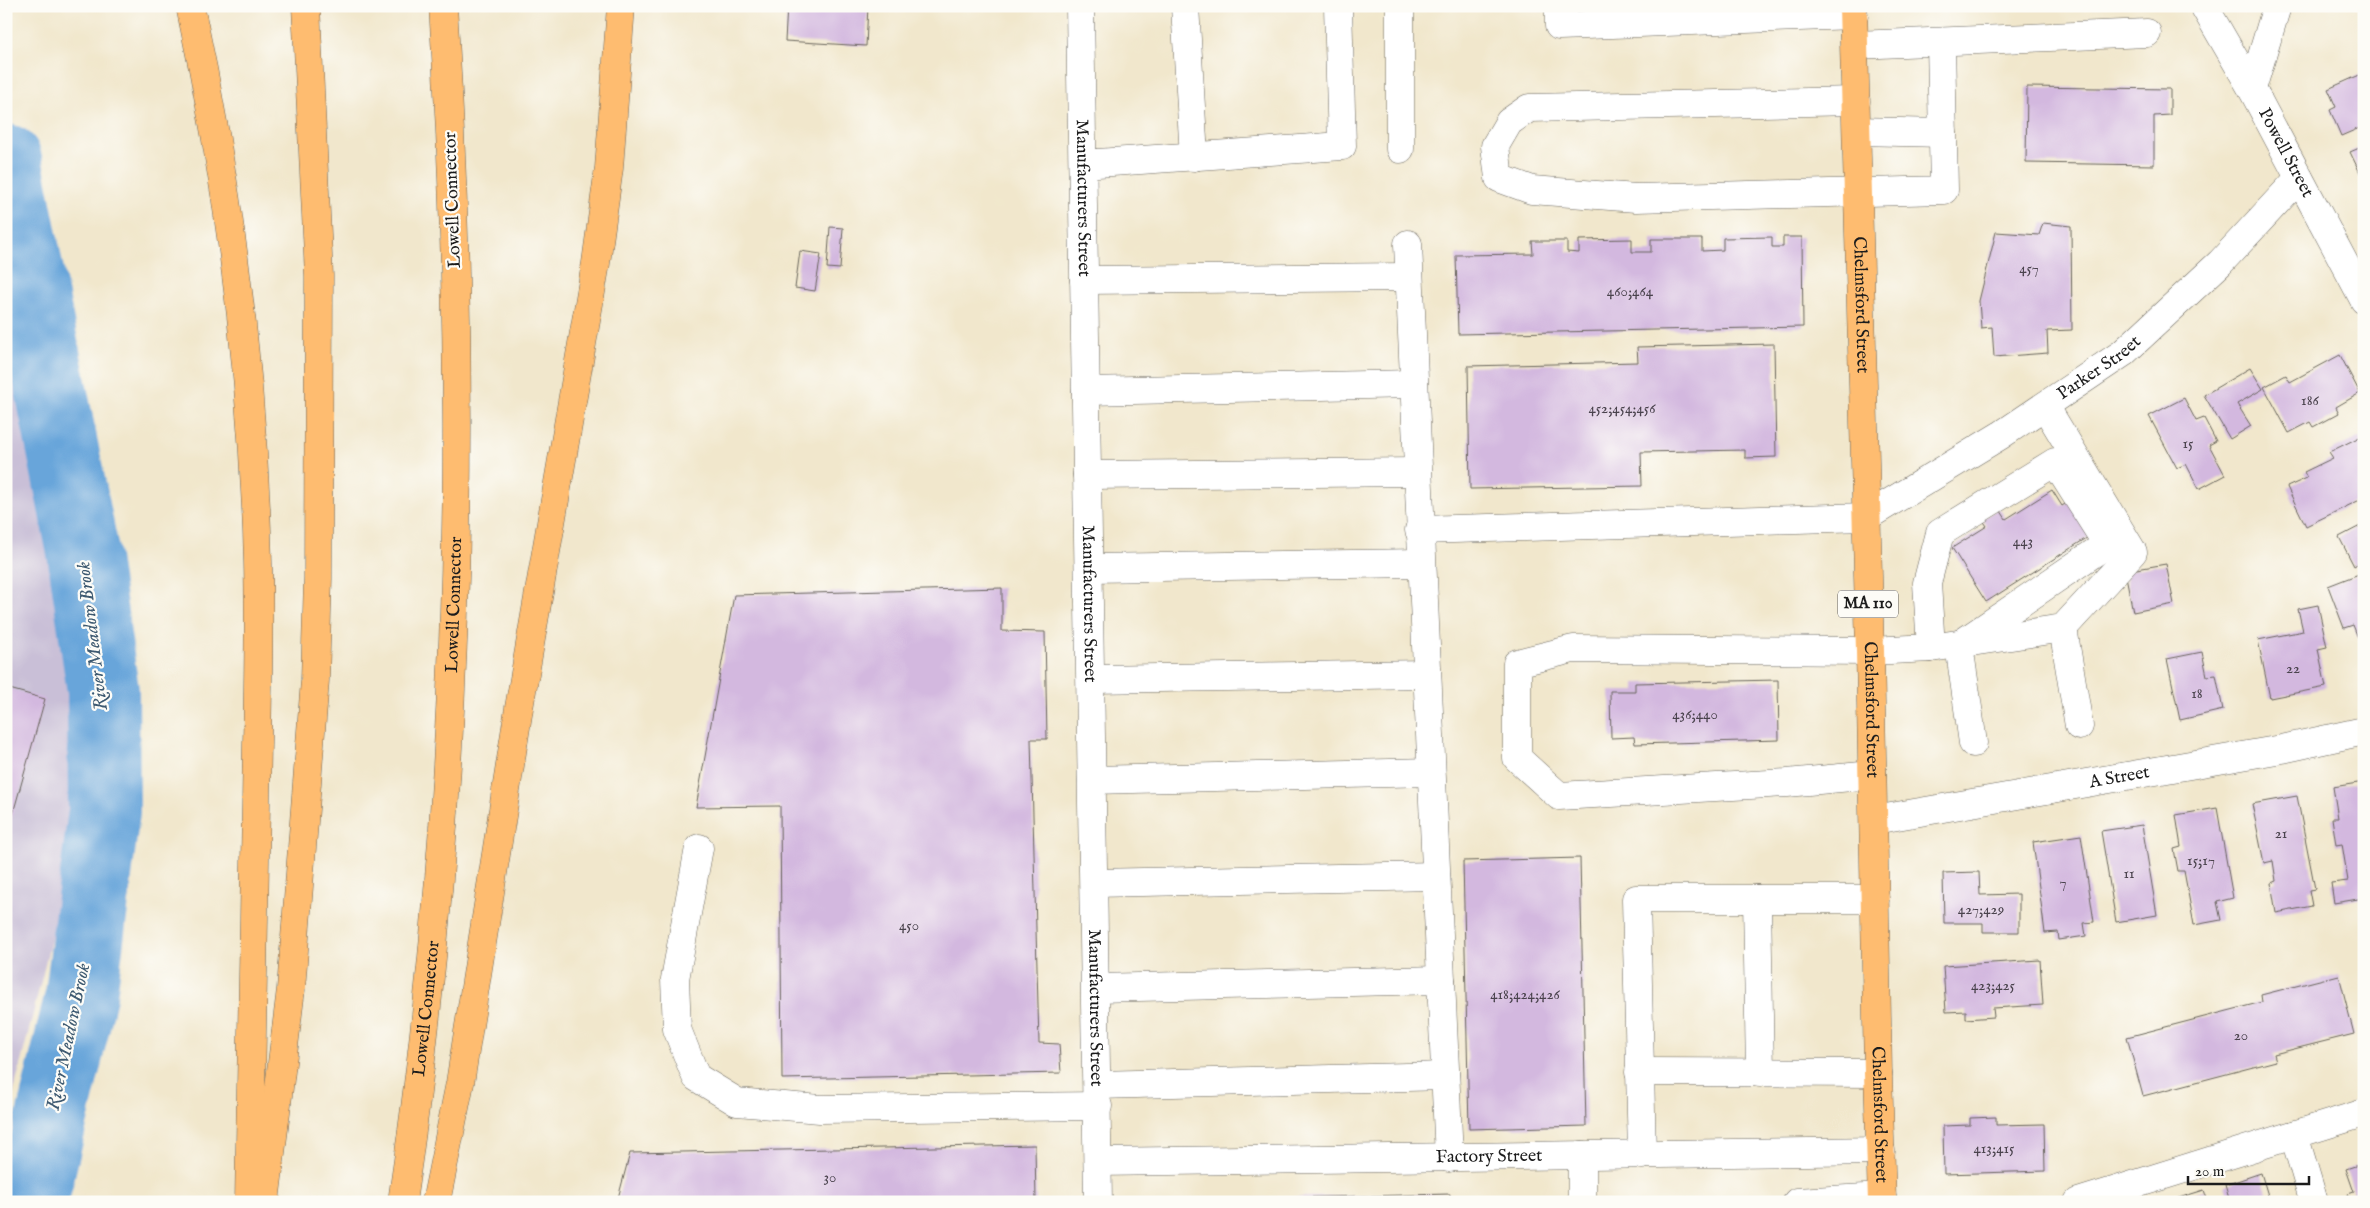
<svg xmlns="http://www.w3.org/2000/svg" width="2370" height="1208" font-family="'IM FELL English',serif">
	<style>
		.industrial { fill: #c9bfd7 }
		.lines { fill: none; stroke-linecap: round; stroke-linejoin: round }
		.river { stroke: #68a5da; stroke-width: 72 }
		.building { fill: #d3b8df }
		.minor-casing { stroke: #67635a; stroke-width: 29 }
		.major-casing { stroke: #67635a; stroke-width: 29 }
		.highway-casing { stroke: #67635a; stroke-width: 29 }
		.minor { stroke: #fff; stroke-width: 28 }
		.major { stroke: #febc70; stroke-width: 28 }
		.highway { stroke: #febc70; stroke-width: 28 }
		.labels { text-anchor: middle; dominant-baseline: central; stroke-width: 4.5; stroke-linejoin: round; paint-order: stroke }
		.number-label { font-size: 15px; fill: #4a434d }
		.shield { fill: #fdfcf7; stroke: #605f5e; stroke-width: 1 }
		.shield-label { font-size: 16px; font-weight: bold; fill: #1c1c1c }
		.street-label { font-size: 18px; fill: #1c1c1c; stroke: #fdfcf7 }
		.water-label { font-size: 19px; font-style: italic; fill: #3e5a71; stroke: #fdfcf7 }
	</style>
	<rect width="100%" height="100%" fill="#fdfcf7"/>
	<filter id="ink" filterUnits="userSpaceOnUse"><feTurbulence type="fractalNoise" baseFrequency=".02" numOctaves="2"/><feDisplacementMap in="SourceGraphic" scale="10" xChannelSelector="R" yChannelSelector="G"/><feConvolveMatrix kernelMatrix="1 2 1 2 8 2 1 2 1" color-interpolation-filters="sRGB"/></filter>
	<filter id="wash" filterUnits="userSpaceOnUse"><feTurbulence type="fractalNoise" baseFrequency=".0096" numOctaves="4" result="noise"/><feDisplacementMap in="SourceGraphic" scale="20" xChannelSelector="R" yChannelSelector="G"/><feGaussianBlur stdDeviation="1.12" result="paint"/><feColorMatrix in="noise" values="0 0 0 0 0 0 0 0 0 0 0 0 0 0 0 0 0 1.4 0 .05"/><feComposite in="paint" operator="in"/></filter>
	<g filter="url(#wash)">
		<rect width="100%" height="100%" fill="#f1e7cc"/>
		<!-- industrial -->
		<path class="industrial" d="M 6,309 L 58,556 L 77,835 L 6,1123 Z"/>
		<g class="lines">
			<!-- river -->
			<path class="river" d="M 6,160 L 83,552 L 103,691 L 104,811 L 81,995 L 32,1202"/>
		</g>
		<g id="blocks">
			<!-- building -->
			<g class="building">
				<path d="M 787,6 L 868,6 L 866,46 L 785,41 Z"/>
				<path d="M 2364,73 L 2364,126 L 2341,136 L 2330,110 L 2336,107 L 2328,89 Z"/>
				<path d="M 2027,87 L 2170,89 L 2170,115 L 2154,116 L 2154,165 L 2026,163 Z"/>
				<path d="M 2364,146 L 2364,176 L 2362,177 L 2350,152 Z"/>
				<path d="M 2043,223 L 2071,226 L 2072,330 L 2047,331 L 2048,353 L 1994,357 L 1992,327 L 1981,328 L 1979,301 L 1996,232 L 2039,235 Z"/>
				<path d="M 830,227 L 843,228 L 840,269 L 827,268 Z"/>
				<path d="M 1772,237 L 1772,247 L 1783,247 L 1783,237 L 1802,237 L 1803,327 L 1458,334 L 1456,255 L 1533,254 L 1532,241 L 1567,241 L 1567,252 L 1579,253 L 1579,240 L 1632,239 L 1632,252 L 1651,252 L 1651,239 L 1702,239 L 1702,251 L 1723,250 L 1723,238 Z"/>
				<path d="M 800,251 L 821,254 L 815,291 L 795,288 Z"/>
				<path d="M 1774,344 L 1776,457 L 1745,458 L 1745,450 L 1641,452 L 1642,486 L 1470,489 L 1468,366 L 1638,362 L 1637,347 Z"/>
				<path d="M 2340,355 L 2360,393 L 2336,407 L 2339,413 L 2313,427 L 2310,422 L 2289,433 L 2264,387 L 2286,375 L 2290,382 Z"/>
				<path d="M 2250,368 L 2263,389 L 2237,404 L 2251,426 L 2230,439 L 2204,395 Z"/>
				<path d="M 2184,398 L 2196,421 L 2204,418 L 2216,441 L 2209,445 L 2225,475 L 2199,489 L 2186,464 L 2177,468 L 2149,416 Z"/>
				<path d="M 2364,435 L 2364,498 L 2306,526 L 2287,487 L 2307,478 L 2304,472 L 2333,458 L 2329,452 Z"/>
				<path d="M 2052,490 L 2062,506 L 2071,500 L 2093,534 L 1986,602 L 1952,548 L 1987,526 L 1982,519 L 1999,508 L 2006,519 Z"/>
				<path d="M 2364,524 L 2364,560 L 2354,566 L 2339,537 Z"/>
				<path d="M 2166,564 L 2174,604 L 2133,612 L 2125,571 Z"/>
				<path d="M 2364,572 L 2364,653 L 2353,625 L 2344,628 L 2328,586 Z"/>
				<path d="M 1002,588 L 1002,631 L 1045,632 L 1047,739 L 1031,739 L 1039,1043 L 1059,1044 L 1061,1073 L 782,1079 L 780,806 L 696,807 L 734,595 Z"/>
				<path d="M 2318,605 L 2327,647 L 2318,649 L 2326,687 L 2270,698 L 2258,640 L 2303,631 L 2298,609 Z"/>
				<path d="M 2202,652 L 2207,676 L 2216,675 L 2223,710 L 2180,720 L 2167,659 Z"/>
				<path d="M 1778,680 L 1779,740 L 1635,744 L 1634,737 L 1611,738 L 1610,691 L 1635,691 L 1635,683 Z"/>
				<path d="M 6,688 L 45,699 L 7,835 L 6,835 Z"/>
				<path d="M 2364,782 L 2364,898 L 2334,903 L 2331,883 L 2348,881 L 2342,844 L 2336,845 L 2332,818 L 2338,818 L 2333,787 Z"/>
				<path d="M 2297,796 L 2315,889 L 2309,890 L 2312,906 L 2276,913 L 2271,883 L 2276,881 L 2273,861 L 2264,863 L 2252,804 Z"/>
				<path d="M 2217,808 L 2233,898 L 2217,902 L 2221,920 L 2194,925 L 2184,871 L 2178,871 L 2174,849 L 2181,847 L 2176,815 Z"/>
				<path d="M 2142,825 L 2157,915 L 2116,922 L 2101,831 Z"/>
				<path d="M 2081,835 L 2094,922 L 2084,923 L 2086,936 L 2059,940 L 2058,932 L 2045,933 L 2033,842 Z"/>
				<path d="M 1580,858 L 1586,1126 L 1469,1129 L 1463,861 Z"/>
				<path d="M 1979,872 L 1980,895 L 2019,894 L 2019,932 L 1983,932 L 1983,923 L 1944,923 L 1943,873 Z"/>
				<path d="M 2040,960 L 2043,1005 L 1993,1008 L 1994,1017 L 1966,1019 L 1966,1011 L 1946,1012 L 1943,966 Z"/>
				<path d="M 2339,975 L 2354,1034 L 2274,1054 L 2276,1061 L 2143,1096 L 2127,1037 L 2262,1002 L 2261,995 Z"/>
				<path d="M 1996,1117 L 1996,1125 L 2044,1124 L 2045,1171 L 1944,1174 L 1943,1126 L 1970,1125 L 1970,1118 Z"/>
				<path d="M 1035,1145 L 1036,1202 L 617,1202 L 630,1153 Z"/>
				<path d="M 2364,1163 L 2364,1202 L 2351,1202 L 2348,1194 L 2354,1192 L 2346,1169 Z"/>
				<path d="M 2261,1173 L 2270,1202 L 2230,1202 L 2225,1185 Z"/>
				<path d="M 2204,1190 L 2208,1202 L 2169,1202 L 2169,1201 Z"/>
				<path d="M 1450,1194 L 1450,1202 L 1192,1202 L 1192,1200 Z"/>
			</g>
		</g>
	</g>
	<g filter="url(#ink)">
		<use href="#blocks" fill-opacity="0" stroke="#67635a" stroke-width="1"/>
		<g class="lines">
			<defs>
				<g id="minor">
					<path id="s1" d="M 1080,6 L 1098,1202"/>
					<path d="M 1185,6 L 1194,157"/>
					<path d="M 1400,6 L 1400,149"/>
					<path d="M 1559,6 L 1559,26 L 1854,15"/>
					<path id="s2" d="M 2204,6 L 2252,89 L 2364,300"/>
					<path d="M 1855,45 L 2147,33"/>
					<path d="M 2252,89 L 2277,6"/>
					<path d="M 1856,101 L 1529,108 L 1509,122 L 1495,146 L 1499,178 L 1532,190 L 1636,198 L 1944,190 L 1941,42"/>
					<path d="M 1857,131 L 1943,133"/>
					<path d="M 1083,164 L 1342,146 L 1338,6"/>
					<path d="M 1408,244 L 1449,1158"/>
					<path d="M 1084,280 L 1409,277"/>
					<path d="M 1086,391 L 1413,384"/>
					<path d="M 1087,475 L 1417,472"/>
					<path id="s3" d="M 1419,530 L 1866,517 L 2001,435 L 2123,353 L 2220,263 L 2299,178"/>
					<path d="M 1090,568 L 1421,563"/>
					<path d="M 2063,628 L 2079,726"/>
					<path d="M 1931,648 L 1927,583 L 1940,533 L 2055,462 L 2107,544 L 1959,645 L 1973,743"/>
					<path d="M 1091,679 L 1426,674"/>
					<path d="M 1872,775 L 1787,783 L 1559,796 L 1517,758 L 1517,663 L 1573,649 L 1870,651 L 1931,648 L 2063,628 L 2133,552 L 2045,406"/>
					<path d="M 1092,780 L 1431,772"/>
					<path id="s4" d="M 1874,820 L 2282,749 L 2364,731"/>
					<path d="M 699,848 L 675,979 L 677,1029 L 696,1077 L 737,1102 L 820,1109 L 1098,1106"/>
					<path d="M 1094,883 L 1436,876"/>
					<path d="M 1757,899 L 1760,1073"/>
					<path d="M 1096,988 L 1441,980"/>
					<path d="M 1639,1072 L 1878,1073"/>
					<path d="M 1098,1085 L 1445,1076"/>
					<path d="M 2294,1135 L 2314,1202"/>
					<path d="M 1582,1155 L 1582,1202"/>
					<path d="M 1642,1155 L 1636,899 L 1875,899"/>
					<path id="s5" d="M 1098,1162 L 1881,1151"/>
					<path d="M 1797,1202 L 1882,1197"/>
					<path d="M 2078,1202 L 2364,1113"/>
				</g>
				<g id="major">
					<path id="s6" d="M 1853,6 L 1870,651 L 1878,1073 L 1882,1202"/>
				</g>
				<g id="highway">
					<path d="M 190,6 C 230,189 253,375 258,562 C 260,643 257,723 256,804 C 253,936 251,1069 249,1202"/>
					<path d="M 265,1202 L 291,989 L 315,680 L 318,578 L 319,276 L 306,6"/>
					<path id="s7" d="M 402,1202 C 461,806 469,405 443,6"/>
					<path d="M 436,1202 L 460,1083 L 519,708 L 596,263 L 609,168 L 621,6"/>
				</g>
			</defs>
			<!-- minor casing -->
			<use href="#minor" class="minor-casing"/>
			<!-- major casing -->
			<use href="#major" class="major-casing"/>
			<!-- highway casing -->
			<use href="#highway" class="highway-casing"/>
			<!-- minor -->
			<use href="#minor" class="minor"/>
			<!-- major -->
			<use href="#major" class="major"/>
			<!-- highway -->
			<use href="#highway" class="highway"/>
		</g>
	</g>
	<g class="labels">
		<!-- number labels -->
		<g class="number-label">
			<text x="2029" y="268">457</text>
			<text x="1630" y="291">460;464</text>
			<text x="2310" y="400">186</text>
			<text x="1622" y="408">452;454;456</text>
			<text x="2188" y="443">15</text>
			<text x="2023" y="541">443</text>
			<text x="2293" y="668">22</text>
			<text x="2197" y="693">18</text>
			<text x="1695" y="714">436;440</text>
			<text x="2281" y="833">21</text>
			<text x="2201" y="860">15;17</text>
			<text x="2129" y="873">11</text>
			<text x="2063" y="882">7</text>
			<text x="1981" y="909">427;429</text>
			<text x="909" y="925">450</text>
			<text x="1993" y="985">423;425</text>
			<text x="1525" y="994">418;424;426</text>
			<text x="2241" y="1035">20</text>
			<text x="1994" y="1148">413;415</text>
			<text x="830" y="1177">30</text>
		</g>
		<!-- shield labels -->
		<rect class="shield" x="1838" y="590.5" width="60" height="27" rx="4"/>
		<g class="shield-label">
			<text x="1868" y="604">MA 110</text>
		</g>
		<!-- street labels -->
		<g class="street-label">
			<text stroke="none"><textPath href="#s2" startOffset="168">Powell Street</textPath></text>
			<text stroke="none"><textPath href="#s1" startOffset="192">Manufacturers Street</textPath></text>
			<text transform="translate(453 200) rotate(-92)">Lowell Connector</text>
			<text stroke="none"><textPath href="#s6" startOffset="299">Chelmsford Street</textPath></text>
			<text stroke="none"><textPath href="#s3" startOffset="724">Parker Street</textPath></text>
			<text stroke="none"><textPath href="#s1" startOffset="598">Manufacturers Street</textPath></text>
			<text stroke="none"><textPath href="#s7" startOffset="600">Lowell Connector</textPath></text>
			<text stroke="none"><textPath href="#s6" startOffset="704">Chelmsford Street</textPath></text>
			<text stroke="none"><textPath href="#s4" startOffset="249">A Street</textPath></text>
			<text stroke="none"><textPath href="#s7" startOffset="195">Lowell Connector</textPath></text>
			<text stroke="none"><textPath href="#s1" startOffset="1002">Manufacturers Street</textPath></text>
			<text stroke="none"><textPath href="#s6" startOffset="1109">Chelmsford Street</textPath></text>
			<text stroke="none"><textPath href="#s5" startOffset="391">Factory Street</textPath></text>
		</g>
		<!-- water labels -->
		<g class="water-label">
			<text transform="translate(93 636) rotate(-97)">River Meadow Brook</text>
			<text transform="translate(69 1037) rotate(-78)">River Meadow Brook</text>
		</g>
	</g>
	<!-- margin -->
	<rect width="2370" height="1208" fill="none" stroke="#fdfcf7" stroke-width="25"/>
	<!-- scale -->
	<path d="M2188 1176v8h121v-8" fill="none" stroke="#1c1c1c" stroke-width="2.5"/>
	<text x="2195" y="1176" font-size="15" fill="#1c1c1c" stroke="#fdfcf7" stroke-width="4" paint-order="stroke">20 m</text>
</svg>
